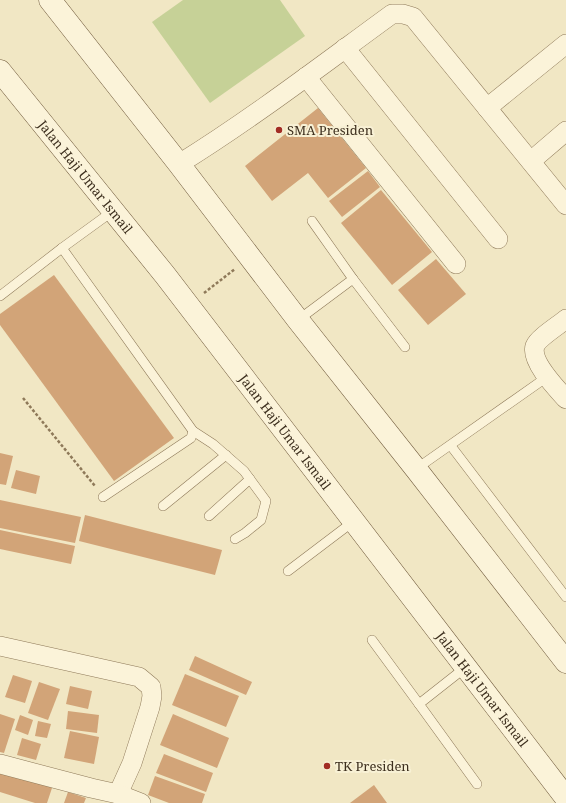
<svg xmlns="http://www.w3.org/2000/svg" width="566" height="803" font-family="'Noto Serif',serif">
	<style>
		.green { fill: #c6d197 }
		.building { fill: #d2a478 }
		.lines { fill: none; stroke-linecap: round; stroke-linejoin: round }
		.lane-casing { stroke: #8e7959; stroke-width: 10 }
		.street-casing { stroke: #8e7959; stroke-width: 20 }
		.secondary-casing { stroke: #705a3c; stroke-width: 23 }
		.path { stroke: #8e7959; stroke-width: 2.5; stroke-dasharray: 3 2; stroke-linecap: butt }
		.lane { stroke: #fbf3d9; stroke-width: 9 }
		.street { stroke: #fbf3d9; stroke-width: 19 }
		.secondary { stroke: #fbf3d9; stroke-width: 22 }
		.poi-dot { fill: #a22d24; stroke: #f8f1d5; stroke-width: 1.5 }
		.labels { text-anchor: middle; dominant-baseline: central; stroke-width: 4; stroke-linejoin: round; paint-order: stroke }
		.poi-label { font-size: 13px; fill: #3d2f1e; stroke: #f8f1d5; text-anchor: start }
		.street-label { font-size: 13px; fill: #3d2f1e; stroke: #f8f1d5 }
	</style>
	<rect width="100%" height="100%" fill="#f1e7c4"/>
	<!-- green -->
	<path class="green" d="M 183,0 L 280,0 L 305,36 L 210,103 L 152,22 Z"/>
	<!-- building -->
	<g class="building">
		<path d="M 318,108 L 366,168 L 328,198 L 308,173 L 272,201 L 245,166 Z"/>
		<path d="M 368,171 L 380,187 L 342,217 L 329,201 Z"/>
		<path d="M 381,190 L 432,252 L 392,285 L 341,223 Z"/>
		<path d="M 436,259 L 466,294 L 428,325 L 398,290 Z"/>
		<path d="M 54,275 L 174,438 L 114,481 L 0,325 L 0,314 Z"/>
		<path d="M 0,453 L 13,456 L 6,485 L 0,484 Z"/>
		<path d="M 16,470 L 40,476 L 36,494 L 11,488 Z"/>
		<path d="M 0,500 L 81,517 L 75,543 L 0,528 Z"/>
		<path d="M 85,515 L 222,550 L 215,575 L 79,541 Z"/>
		<path d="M 0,530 L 75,546 L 71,564 L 0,549 Z"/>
		<path d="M 195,656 L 252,682 L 246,695 L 189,670 Z"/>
		<path d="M 185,674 L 239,696 L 226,727 L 172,705 Z"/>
		<path d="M 13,675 L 32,681 L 25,703 L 5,697 Z"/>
		<path d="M 39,682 L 60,689 L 48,720 L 28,713 Z"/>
		<path d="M 70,686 L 92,691 L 88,709 L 66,704 Z"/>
		<path d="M 68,711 L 99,715 L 97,733 L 66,729 Z"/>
		<path d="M 0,714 L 15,719 L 4,753 L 0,752 Z"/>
		<path d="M 173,714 L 229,738 L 217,768 L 160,745 Z"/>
		<path d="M 20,715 L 33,720 L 28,735 L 15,730 Z"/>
		<path d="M 38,721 L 51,724 L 47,738 L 35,736 Z"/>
		<path d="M 70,731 L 99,737 L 94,764 L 64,758 Z"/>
		<path d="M 22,738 L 41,744 L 36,760 L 17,755 Z"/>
		<path d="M 164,754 L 213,773 L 206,792 L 156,773 Z"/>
		<path d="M 0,768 L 53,785 L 47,803 L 35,803 L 0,792 Z"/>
		<path d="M 155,776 L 205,794 L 202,803 L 169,803 L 148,795 Z"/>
		<path d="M 374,785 L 387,803 L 350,803 Z"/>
		<path d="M 68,792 L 86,798 L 84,803 L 64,803 Z"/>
	</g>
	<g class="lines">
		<defs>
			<g id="lane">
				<path d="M 62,248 L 193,431 L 213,444 L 244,471 L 266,501 L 261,520 L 245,533 L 235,539"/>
				<path d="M 353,279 L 405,347"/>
				<path d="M 0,296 L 62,248 L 113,211"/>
				<path d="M 298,320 L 353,279 L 312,221"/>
				<path d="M 451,446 L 566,597"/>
				<path d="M 416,469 L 547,377"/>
				<path d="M 103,497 L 191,438 L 193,431"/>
				<path d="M 163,506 L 226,455"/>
				<path d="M 209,516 L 250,479"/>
				<path d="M 288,571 L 354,521"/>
				<path d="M 372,640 L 419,704"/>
				<path d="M 466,667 L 419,704 L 477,784"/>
			</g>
			<g id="street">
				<path d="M 345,48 L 498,239"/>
				<path d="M 306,77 L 456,264"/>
				<path d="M 487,108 L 566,44"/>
				<path d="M 531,161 L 566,131"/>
				<path d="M 179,164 C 253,118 322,65 392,14 L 403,14 L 413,17 L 566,205"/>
				<path d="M 566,319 C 559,325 538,338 535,346 C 530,361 557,389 566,399"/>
				<path d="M 0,646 L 139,677 L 151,687 L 152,696 L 150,707 L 132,763 L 118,794"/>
				<path d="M 0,764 L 91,788 L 118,794 L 141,803"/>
			</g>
			<g id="secondary">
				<path d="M 50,0 L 179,164 L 298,320 L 416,469 L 566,662"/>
				<path id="s1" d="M 0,71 L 165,275 L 566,798"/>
			</g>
		</defs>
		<!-- lane casing -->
		<use href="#lane" class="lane-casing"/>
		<!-- street casing -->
		<use href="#street" class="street-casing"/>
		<!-- secondary casing -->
		<use href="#secondary" class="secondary-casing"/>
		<!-- path -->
		<g class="path">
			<path d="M 204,293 L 235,269"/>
			<path d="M 23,398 L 95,486"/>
		</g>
		<!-- lane -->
		<use href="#lane" class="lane"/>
		<!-- street -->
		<use href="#street" class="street"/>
		<!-- secondary -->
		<use href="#secondary" class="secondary"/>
	</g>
	<!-- markers -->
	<g class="poi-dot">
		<circle cx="279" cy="130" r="4"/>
		<circle cx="327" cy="766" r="4"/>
	</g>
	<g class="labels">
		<!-- poi labels -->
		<g class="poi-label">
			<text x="287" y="130">SMA Presiden</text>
			<text x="335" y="766">TK Presiden</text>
		</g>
		<!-- street labels -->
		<g class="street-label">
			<text stroke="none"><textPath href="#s1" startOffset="136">Jalan Haji Umar Ismail</textPath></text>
			<text stroke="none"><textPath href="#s1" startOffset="460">Jalan Haji Umar Ismail</textPath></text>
			<text stroke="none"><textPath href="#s1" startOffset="784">Jalan Haji Umar Ismail</textPath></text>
		</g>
	</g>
</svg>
